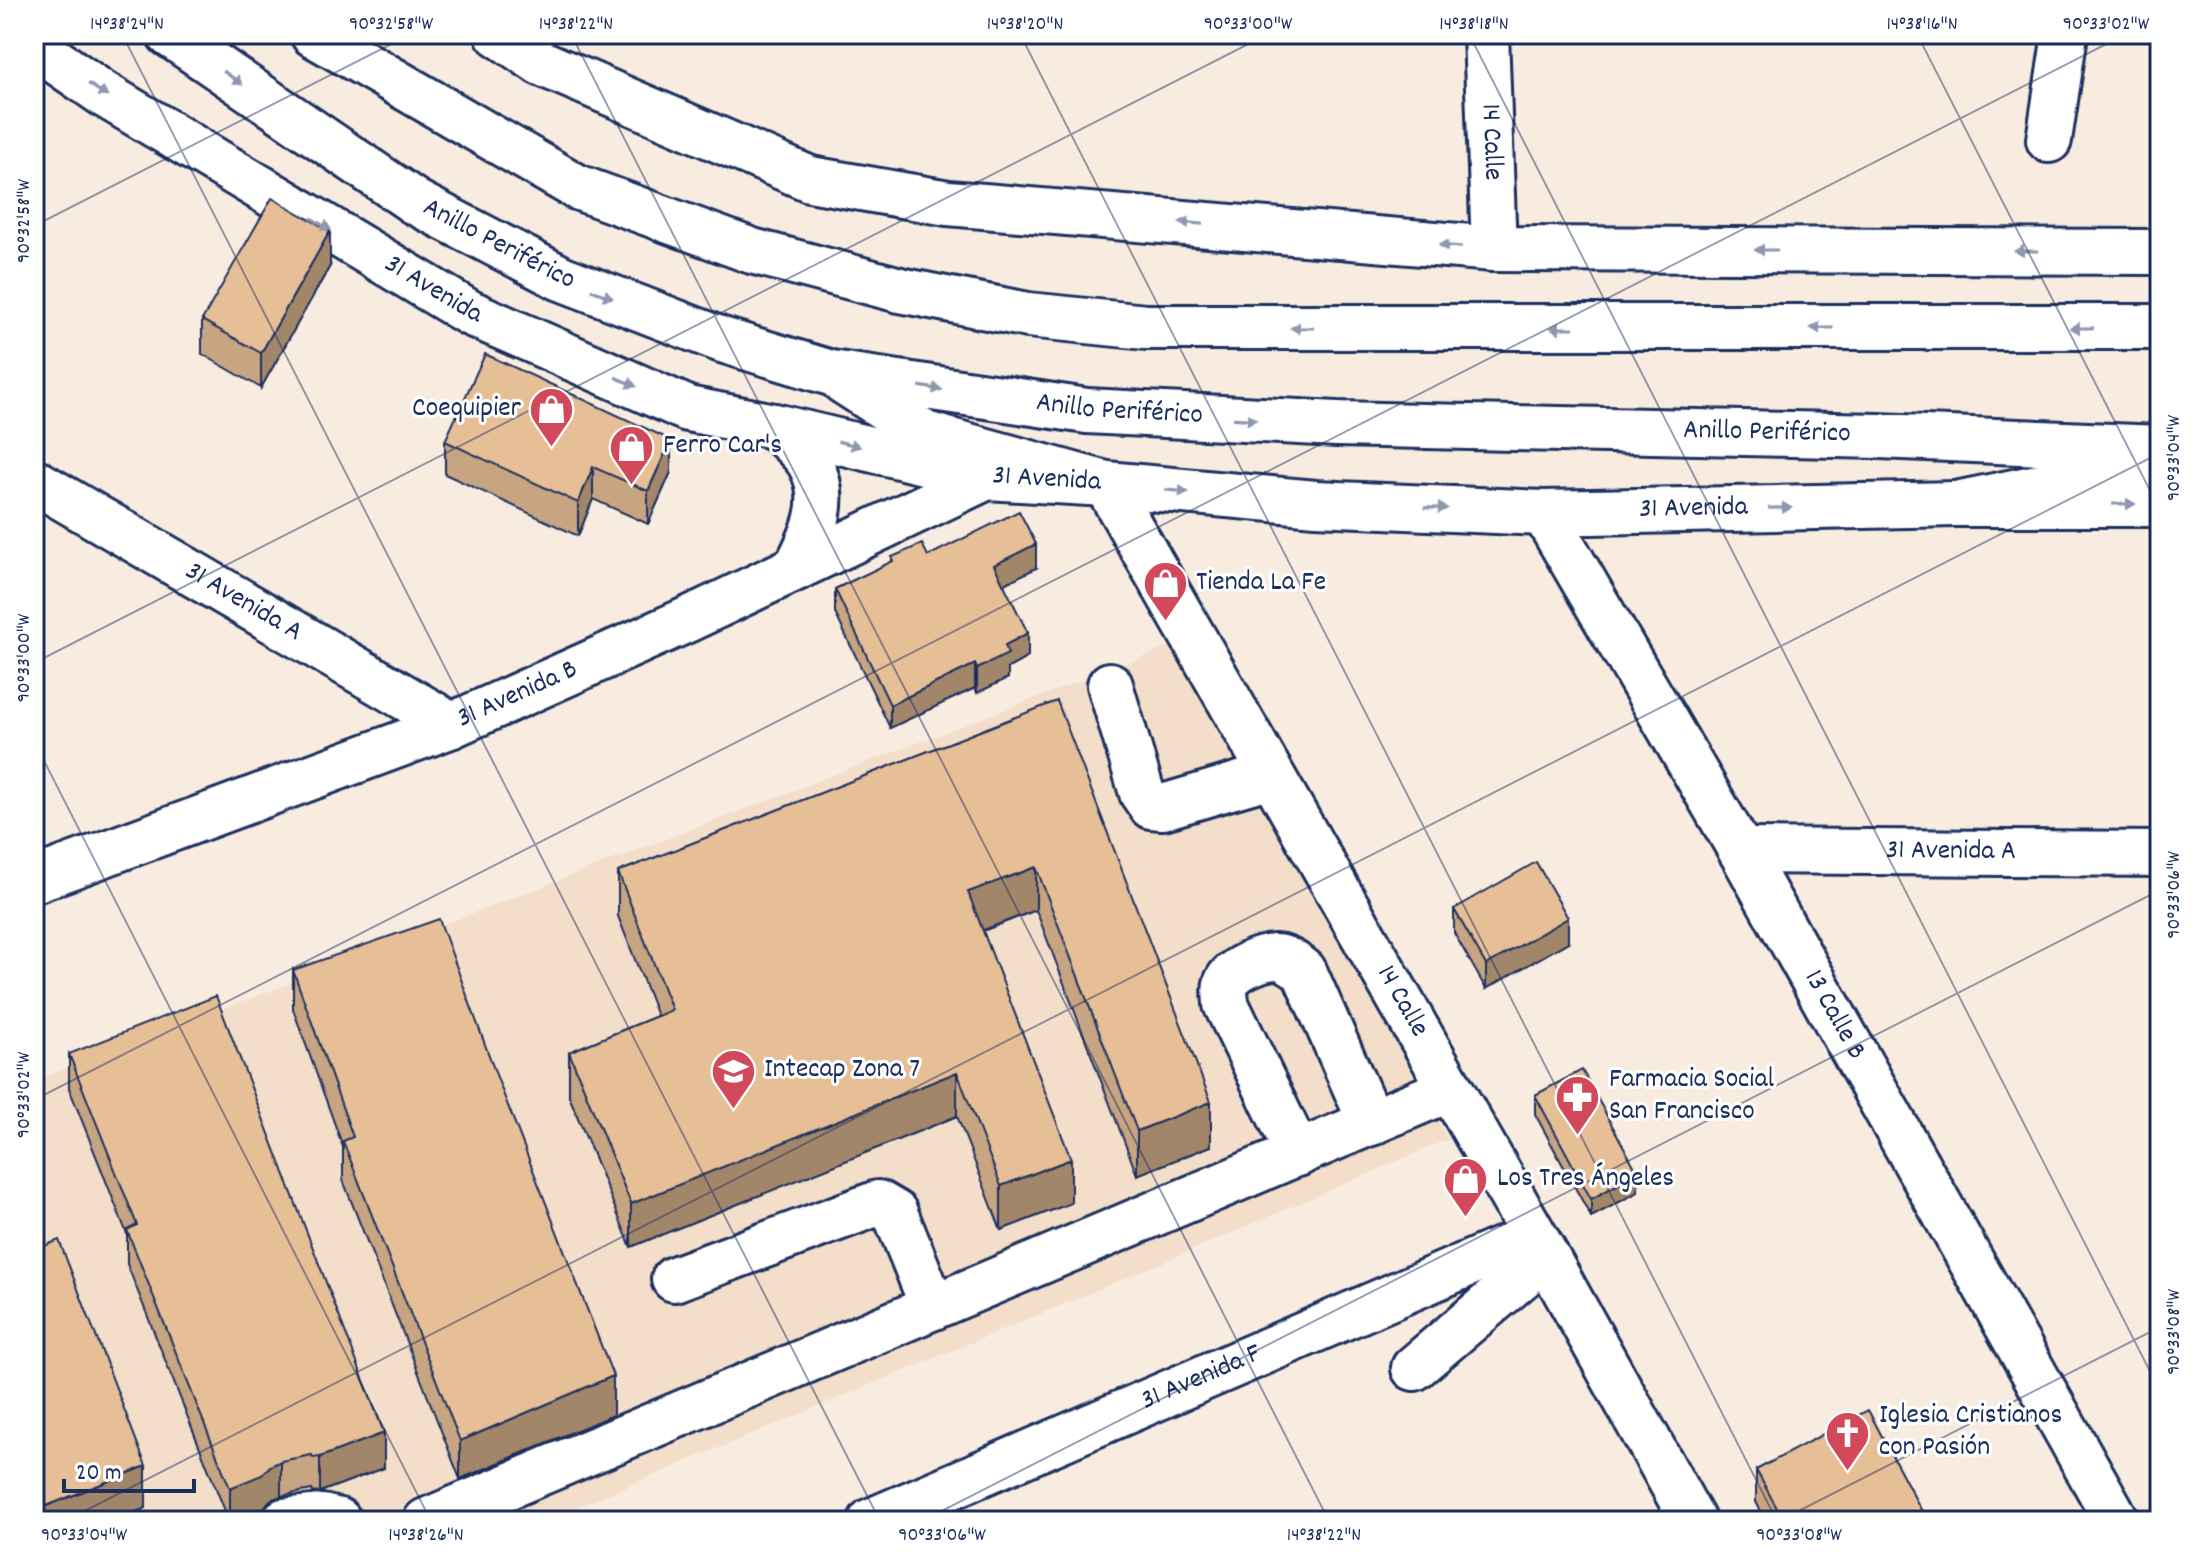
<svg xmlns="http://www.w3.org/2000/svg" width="2194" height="1555" font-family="Dekko,sans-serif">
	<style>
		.built { fill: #f3deca }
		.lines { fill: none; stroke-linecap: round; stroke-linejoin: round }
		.minor-casing { stroke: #1b2f5e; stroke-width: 50 }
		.highway-casing { stroke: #1b2f5e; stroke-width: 50 }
		.minor { stroke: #fff; stroke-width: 44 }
		.highway { stroke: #fff; stroke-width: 44 }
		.wall { fill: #c7a482; stroke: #1b2f5e; stroke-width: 2 }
		.shaded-wall { fill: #a2866a; stroke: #1b2f5e; stroke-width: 2 }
		.building { fill: #e7bf97; stroke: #1b2f5e; stroke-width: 2 }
		.oneway { fill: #8d97ae }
		.ticks { fill: none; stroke: #1b2f5e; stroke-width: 2; stroke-opacity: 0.45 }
		.labels { text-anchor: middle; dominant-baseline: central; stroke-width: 6; stroke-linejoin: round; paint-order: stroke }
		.street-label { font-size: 28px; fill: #1b2f5e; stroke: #fff }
		.poi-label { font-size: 28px; fill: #1b2f5e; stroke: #fff; text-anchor: start }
		.neatline { fill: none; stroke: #1b2f5e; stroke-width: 3 }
		.ticks-label { font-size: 20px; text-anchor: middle; fill: #1b2f5e }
	</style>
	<rect width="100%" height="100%" fill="#f8ece0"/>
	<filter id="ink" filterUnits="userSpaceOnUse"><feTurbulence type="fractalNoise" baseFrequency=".0125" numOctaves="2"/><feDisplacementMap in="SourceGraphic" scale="16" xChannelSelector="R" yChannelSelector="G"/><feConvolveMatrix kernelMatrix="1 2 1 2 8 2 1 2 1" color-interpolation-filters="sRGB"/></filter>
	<g filter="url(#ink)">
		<!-- built -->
		<path class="built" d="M 1176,644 L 1448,1139 L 1155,1266 L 544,1521 L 34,1521 L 34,1081 Z"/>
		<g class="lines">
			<defs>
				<g id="minor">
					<path d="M 498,34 L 541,63 L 810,179 L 948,203 L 1494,249 L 2160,252"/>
					<path id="s1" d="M 1486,34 L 1494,249"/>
					<path id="s2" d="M 34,46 L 105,95 L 470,313 L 688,409 L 774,426 L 987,477 L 1106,484 L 1316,503 L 1544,513 L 1956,504 L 2160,504"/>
					<path d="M 2049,140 L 2065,34"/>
					<path d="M 774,426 C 785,437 801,449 809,462 C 831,498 814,534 796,568"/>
					<path id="s3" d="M 34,481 L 452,725"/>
					<path id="s4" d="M 1106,484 L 1546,1256 L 1693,1521"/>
					<path id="s5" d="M 1544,513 L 1741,851 L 2117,1521"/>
					<path d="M 1110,685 L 1142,793 L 1151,806 L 1163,807 L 1271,775"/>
					<path id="s6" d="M 1741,851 L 2160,854"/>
					<path id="s7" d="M 34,880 L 452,725 L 689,619 L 987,477"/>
					<path d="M 1298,1154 L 1226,1004 C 1226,998 1224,990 1226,984 C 1231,969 1260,958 1275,957 C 1286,957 1296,965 1304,971 L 1371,1123"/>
					<path d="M 674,1279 L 878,1203 L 895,1213 L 933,1307"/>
					<path d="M 1414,1368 L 1546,1256"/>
					<path d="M 284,1521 L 322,1517 L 339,1521"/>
					<path d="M 426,1521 L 1450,1089"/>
					<path id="s8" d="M 871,1521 L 1533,1236"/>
				</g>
				<g id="highway">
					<path id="s9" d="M 169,34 L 415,202 L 561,278 L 722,340 L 831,373 L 1087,411 L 1337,424 L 1879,436 L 2160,448"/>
					<path d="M 313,34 L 577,187 L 752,251 L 900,290 L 1028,315 L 1146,327 L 2160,327"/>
					<path d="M 843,381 L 925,434 L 1106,484"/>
					<path d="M 1956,504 L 2150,464"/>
				</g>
			</defs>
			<!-- minor casing -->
			<use href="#minor" class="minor-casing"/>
			<!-- highway casing -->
			<use href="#highway" class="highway-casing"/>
			<!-- minor -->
			<use href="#minor" class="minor"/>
			<!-- highway -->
			<use href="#highway" class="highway"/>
		</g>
		<!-- wall -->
		<g class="wall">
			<path d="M 330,266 L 261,388 L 202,354 L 202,320 Z"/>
			<path d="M 445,441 L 671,472 L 648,524 L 593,499 L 578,536 L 445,474 Z"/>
			<path d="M 928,556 L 1036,568 L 1004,584 L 1028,657 L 1008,668 L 1008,678 L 977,693 L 975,688 L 890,728 L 835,613 L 835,589 L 892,562 L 892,557 Z"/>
			<path d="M 1057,701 L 1211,1146 L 1137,1175 L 1036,910 L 983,931 L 1071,1203 L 1001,1230 L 957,1116 L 631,1247 L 569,1096 L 569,1052 L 657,1016 L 618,916 L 618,872 Z"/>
			<path d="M 1454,909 L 1568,942 L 1486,989 L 1454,933 Z"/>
			<path d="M 293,970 L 613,1415 L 460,1479 L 343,1180 L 343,1147 L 293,1009 Z"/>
			<path d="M 69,1054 L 384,1468 L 320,1492 L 313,1493 L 312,1490 L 281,1496 L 270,1500 L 262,1510 L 233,1521 L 229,1521 L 127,1264 L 127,1234 L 69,1088 Z"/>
			<path d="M 1535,1095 L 1638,1192 L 1591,1217 L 1535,1114 Z"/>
			<path d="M 1756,1470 L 1926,1521 L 1766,1521 L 1756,1502 Z"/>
		</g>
		<!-- shaded-wall -->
		<g class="shaded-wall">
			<path d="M 330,231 L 330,266 L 261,388 L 261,353 Z"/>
			<path d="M 671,440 L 671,472 L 648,524 L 648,491 Z"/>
			<path d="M 593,467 L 593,499 L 578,536 L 578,503 Z"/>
			<path d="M 1036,544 L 1036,568 L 994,589 L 994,565 Z"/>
			<path d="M 1028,633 L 1028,657 L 1008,668 L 1008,678 L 977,693 L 977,669 L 1005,645 Z"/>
			<path d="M 975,664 L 975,688 L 890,728 L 890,705 Z"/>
			<path d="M 1036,867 L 1036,910 L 968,936 L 968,892 Z"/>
			<path d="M 1568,918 L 1568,942 L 1486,989 L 1486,965 Z"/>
			<path d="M 957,1072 L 957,1116 L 631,1247 L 631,1204 Z"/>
			<path d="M 1211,1102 L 1211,1146 L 1137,1175 L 1137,1131 Z"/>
			<path d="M 1071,1159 L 1071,1203 L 1001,1230 L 1001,1186 Z"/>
			<path d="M 1638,1173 L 1638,1192 L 1591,1217 L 1591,1199 Z"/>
			<path d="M 613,1376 L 613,1415 L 460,1479 L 460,1441 Z"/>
			<path d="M 384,1433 L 384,1468 L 320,1492 L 320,1457 Z"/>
			<path d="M 281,1461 L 281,1496 L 270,1500 L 262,1510 L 233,1521 L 230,1521 L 230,1488 L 270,1466 Z"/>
			<path d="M 146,1466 L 146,1508 L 113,1521 L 34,1521 L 34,1511 Z"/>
		</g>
		<!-- building -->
		<g class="building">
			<path d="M 272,198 L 330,231 L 261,353 L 202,320 Z"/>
			<path d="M 485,354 L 671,440 L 648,491 L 593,467 L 578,503 L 445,441 Z"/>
			<path d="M 1019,511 L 1036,544 L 994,565 L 1028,633 L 1005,645 L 1008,654 L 977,669 L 975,664 L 890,705 L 835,589 L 893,561 L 892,557 L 922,544 L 928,556 Z"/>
			<path d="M 1057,701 L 1211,1102 L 1137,1131 L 1036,867 L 968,892 L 1071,1159 L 1001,1186 L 957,1072 L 631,1204 L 569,1052 L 672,1010 L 618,872 Z"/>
			<path d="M 1536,862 L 1568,918 L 1486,965 L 1454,909 Z"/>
			<path d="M 439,919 L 498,1080 L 613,1376 L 460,1441 L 343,1141 L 353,1137 L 293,970 Z"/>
			<path d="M 216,996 L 384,1433 L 320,1457 L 313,1458 L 312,1455 L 281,1461 L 270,1466 L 262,1475 L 230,1488 L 127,1230 L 137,1225 L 69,1054 Z"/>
			<path d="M 1582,1070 L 1638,1173 L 1591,1199 L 1535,1095 Z"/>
			<path d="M 59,1240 L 146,1466 L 34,1511 L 34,1250 Z"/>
			<path d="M 1868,1410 L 1926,1519 L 1923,1521 L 1784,1521 L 1756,1470 Z"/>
		</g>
		<!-- one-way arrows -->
		<defs><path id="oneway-solid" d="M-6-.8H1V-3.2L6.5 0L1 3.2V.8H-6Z" transform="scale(2)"/></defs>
		<g class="oneway">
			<use href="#oneway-solid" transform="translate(233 78) rotate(35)"/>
			<use href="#oneway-solid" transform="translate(98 90) rotate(34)"/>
			<use href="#oneway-solid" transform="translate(1191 223) rotate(-175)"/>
			<use href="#oneway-solid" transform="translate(321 224) rotate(31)"/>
			<use href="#oneway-solid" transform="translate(1450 246) rotate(-175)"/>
			<use href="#oneway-solid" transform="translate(1766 250) rotate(-180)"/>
			<use href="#oneway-solid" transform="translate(2026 251) rotate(-180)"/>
			<use href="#oneway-solid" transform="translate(602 294) rotate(21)"/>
			<use href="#oneway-solid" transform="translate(1302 328) rotate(-180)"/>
			<use href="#oneway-solid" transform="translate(1562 328) rotate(-180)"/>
			<use href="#oneway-solid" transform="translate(1822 328) rotate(180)"/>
			<use href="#oneway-solid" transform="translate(2082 328) rotate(180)"/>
			<use href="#oneway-solid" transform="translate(626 382) rotate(24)"/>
			<use href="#oneway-solid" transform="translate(931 388) rotate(9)"/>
			<use href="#oneway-solid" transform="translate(1245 419) rotate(3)"/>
			<use href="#oneway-solid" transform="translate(849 444) rotate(14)"/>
			<use href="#oneway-solid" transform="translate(1177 491) rotate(5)"/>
			<use href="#oneway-solid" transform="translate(2124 504)"/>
			<use href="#oneway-solid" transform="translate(1436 508) rotate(2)"/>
			<use href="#oneway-solid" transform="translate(1780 508) rotate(-1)"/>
		</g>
	</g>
	<!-- ticks -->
	<path class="ticks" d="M 122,34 L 880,1521M 571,34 L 1329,1521M 1020,34 L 1777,1521M 1469,34 L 2160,1391M 1917,34 L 2160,510M 34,226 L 411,34M 34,663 L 1268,34M 34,741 L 431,1521M 34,1100 L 2126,34M 65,1521 L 2160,453M 922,1521 L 2160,890M 1779,1521 L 2160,1327"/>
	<!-- icons -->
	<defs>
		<symbol id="shop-pin" viewBox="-11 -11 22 30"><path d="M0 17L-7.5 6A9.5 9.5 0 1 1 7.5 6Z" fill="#d1495b" stroke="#fff"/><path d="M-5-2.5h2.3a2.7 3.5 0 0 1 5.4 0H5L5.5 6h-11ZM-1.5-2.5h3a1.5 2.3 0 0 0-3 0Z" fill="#fff"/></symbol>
		<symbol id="university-pin" viewBox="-11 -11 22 30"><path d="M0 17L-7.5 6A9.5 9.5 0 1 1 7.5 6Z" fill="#d1495b" stroke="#fff"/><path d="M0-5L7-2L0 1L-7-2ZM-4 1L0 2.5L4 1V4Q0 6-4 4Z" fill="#fff"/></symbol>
		<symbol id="pharmacy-pin" viewBox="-11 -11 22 30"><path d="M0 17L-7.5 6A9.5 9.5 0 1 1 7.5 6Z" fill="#d1495b" stroke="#fff"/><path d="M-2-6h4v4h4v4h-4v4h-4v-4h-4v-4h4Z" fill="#fff"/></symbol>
		<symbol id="church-pin" viewBox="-11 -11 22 30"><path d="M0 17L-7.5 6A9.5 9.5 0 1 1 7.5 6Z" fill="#d1495b" stroke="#fff"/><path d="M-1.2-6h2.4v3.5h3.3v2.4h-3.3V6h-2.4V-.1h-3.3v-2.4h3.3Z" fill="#fff"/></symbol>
	</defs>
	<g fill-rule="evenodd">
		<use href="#shop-pin" x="526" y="384" width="51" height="69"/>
		<use href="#shop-pin" x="606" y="422" width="51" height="69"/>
		<use href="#shop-pin" x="1140" y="558" width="51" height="69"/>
		<use href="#university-pin" x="708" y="1046" width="51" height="69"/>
		<use href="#pharmacy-pin" x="1552" y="1072" width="51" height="69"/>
		<use href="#shop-pin" x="1440" y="1154" width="51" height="69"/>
		<use href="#church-pin" x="1822" y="1408" width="51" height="69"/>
	</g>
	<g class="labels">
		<!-- street labels -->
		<g class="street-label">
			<text stroke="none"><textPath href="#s1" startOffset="108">14 Calle</textPath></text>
			<text stroke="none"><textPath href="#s9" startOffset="392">Anillo Periférico</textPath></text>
			<text stroke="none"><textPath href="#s2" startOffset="468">31 Avenida</textPath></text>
			<text stroke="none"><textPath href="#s9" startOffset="1040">Anillo Periférico</textPath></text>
			<text stroke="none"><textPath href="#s9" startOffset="1688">Anillo Periférico</textPath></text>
			<text stroke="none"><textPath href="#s2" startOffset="1116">31 Avenida</textPath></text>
			<text stroke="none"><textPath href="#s2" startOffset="1764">31 Avenida</textPath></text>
			<text stroke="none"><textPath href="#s3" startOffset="242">31 Avenida A</textPath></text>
			<text stroke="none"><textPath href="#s7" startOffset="518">31 Avenida B</textPath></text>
			<text stroke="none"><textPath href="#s6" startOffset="210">31 Avenida A</textPath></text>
			<text stroke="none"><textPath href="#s4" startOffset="596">14 Calle</textPath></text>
			<text stroke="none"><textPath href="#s5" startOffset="580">13 Calle B</textPath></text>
			<text stroke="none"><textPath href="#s8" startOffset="360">31 Avenida F</textPath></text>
		</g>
		<!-- poi labels -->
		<g class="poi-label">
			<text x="521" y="410" text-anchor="end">Coequipier</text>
			<text x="663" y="447">Ferro Car's</text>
			<text x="1196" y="584">Tienda La Fe</text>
			<text x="764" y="1071">Intecap Zona 7</text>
			<text x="1609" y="1081">Farmacia Social<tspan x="1609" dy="32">San Francisco</tspan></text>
			<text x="1497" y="1180">Los Tres Ángeles</text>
			<text x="1879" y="1417">Iglesia Cristianos<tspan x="1879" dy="32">con Pasión</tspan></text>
		</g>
	</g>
	<!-- margin -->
	<rect width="2194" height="1555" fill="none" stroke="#fff" stroke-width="88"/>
	<!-- scale -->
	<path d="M64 1479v12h130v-12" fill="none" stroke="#1b2f5e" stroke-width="4"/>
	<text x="76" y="1479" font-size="24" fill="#1b2f5e" stroke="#ffffff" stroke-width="6" paint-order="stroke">20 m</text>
	<rect x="44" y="44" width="2106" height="1467" class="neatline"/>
	<g class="ticks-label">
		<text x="127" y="29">14°38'24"N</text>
		<text x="391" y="29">90°32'58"W</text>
		<text x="576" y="29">14°38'22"N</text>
		<text x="1025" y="29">14°38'20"N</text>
		<text x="1248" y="29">90°33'00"W</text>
		<text x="1474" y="29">14°38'18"N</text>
		<text x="1922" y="29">14°38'16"N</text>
		<text x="2106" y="29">90°33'02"W</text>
		<text transform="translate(22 221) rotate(-90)" y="7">90°32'58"W</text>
		<text transform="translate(2172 458) rotate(-90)" y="7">90°33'04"W</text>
		<text transform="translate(22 658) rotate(-90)" y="7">90°33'00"W</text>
		<text transform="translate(2172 895) rotate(-90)" y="7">90°33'06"W</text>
		<text transform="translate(22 1095) rotate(-90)" y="7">90°33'02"W</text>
		<text transform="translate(2172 1332) rotate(-90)" y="7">90°33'08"W</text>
		<text x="84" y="1540">90°33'04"W</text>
		<text x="426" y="1540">14°38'26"N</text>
		<text x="942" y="1540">90°33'06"W</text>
		<text x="1324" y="1540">14°38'22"N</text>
		<text x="1799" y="1540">90°33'08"W</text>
	</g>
</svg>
